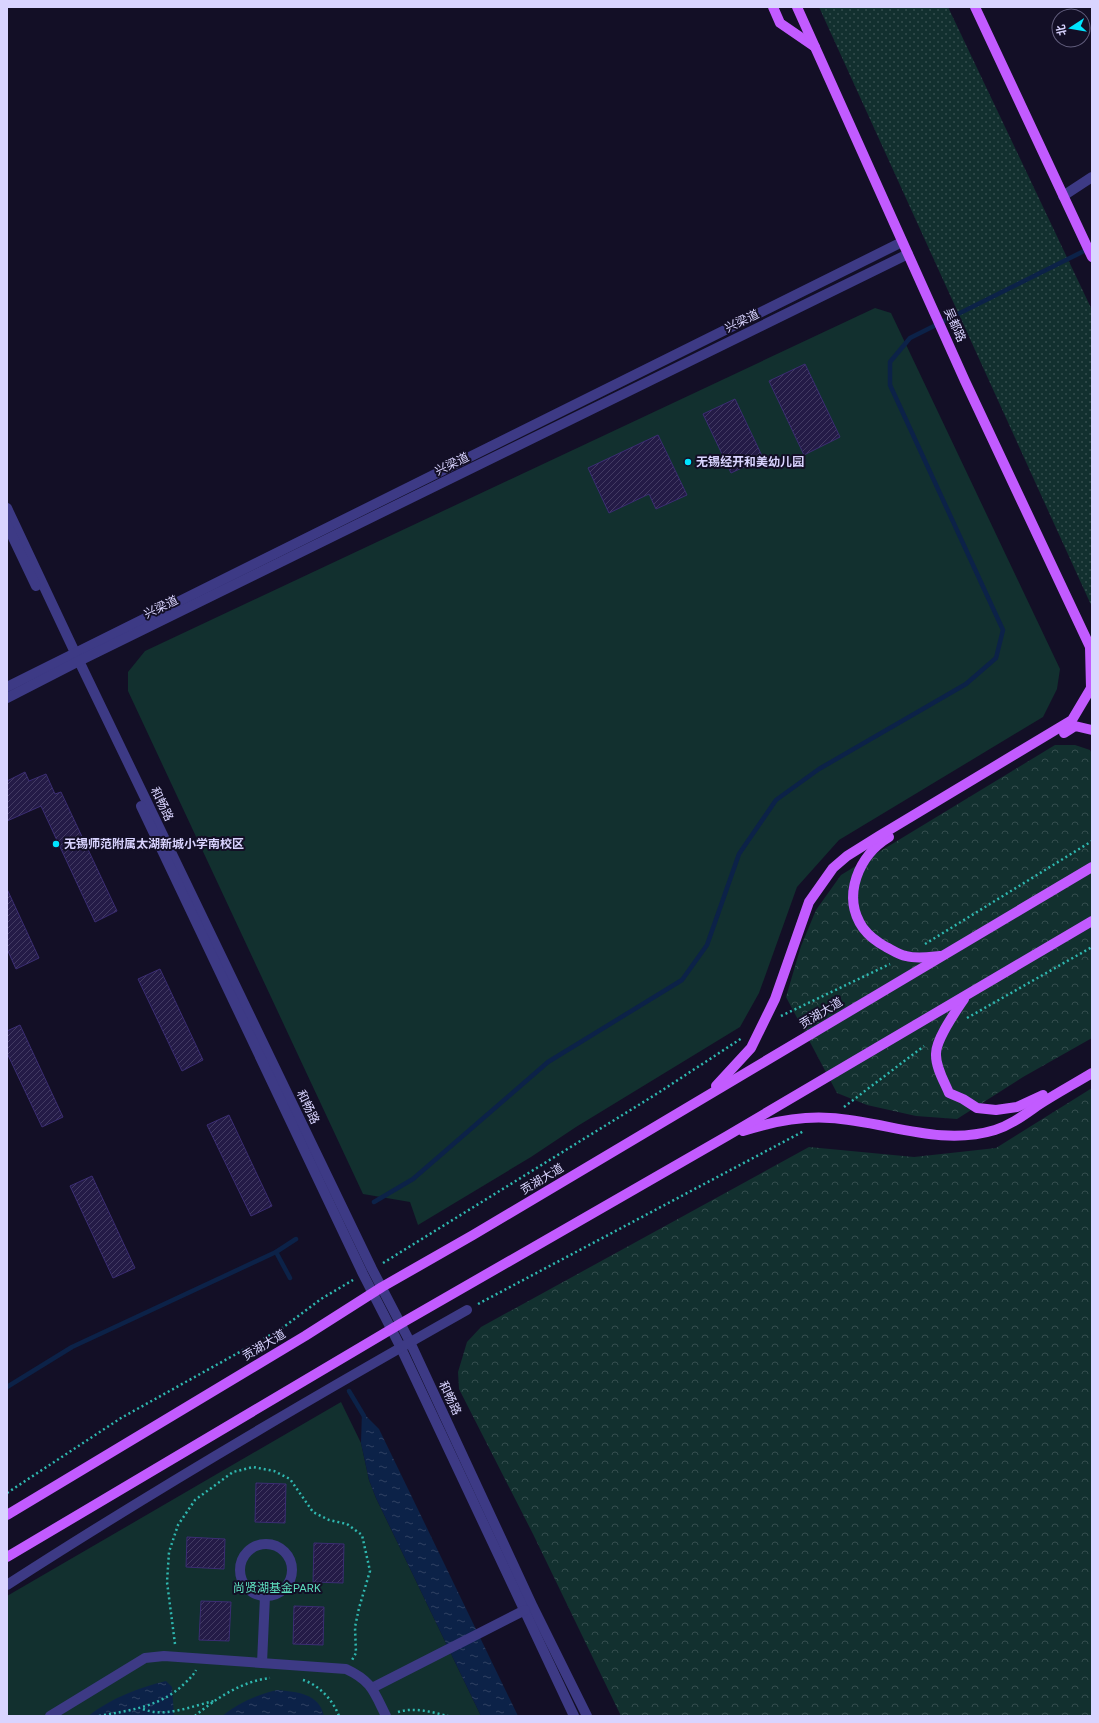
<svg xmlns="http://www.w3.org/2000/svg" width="1099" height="1723" font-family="'DM Sans','Noto Sans SC',sans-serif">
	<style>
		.green { fill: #12302f }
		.forest { fill: url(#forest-crowns) }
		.park { fill: url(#park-dots) }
		.water { fill: url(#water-ripples) }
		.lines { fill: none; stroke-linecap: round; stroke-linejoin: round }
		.stream { stroke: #0c2248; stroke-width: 4.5 }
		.building { fill: url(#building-hatch); stroke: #3b2d73 }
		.path { stroke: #2fb8b0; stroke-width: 2.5; stroke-dasharray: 2 3; stroke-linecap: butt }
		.minor { stroke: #3d3a85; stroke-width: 10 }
		.major { stroke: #c25bff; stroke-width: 10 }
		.poi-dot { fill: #00e5ff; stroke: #130f26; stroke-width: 1.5 }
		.labels { text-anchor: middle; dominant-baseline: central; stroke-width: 4; stroke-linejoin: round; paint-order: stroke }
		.street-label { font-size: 12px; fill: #d9d4ff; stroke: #130f26 }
		.poi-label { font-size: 12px; font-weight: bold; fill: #d9d4ff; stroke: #130f26; text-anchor: start }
		.park-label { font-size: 12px; fill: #5fe0c0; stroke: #130f26 }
	</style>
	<defs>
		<pattern id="forest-crowns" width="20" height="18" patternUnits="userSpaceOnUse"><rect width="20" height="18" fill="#12302f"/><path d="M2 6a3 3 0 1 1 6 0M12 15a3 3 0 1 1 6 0" fill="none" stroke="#344d4e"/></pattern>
		<pattern id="park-dots" width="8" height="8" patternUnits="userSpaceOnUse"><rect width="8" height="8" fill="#12302f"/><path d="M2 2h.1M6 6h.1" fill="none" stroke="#344d4e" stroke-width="1.8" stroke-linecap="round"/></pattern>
		<pattern id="water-ripples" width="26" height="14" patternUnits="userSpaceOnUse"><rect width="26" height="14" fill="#0c2248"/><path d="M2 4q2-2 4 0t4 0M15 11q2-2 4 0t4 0" fill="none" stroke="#2f4163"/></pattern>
		<pattern id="building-hatch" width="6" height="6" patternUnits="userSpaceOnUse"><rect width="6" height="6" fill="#241b47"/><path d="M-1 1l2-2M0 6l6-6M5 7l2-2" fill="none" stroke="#433b63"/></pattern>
	</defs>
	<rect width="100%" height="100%" fill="#130f26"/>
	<!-- green -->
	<g class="green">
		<path d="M 875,308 L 891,313 L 1060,669 L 1057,689 L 1043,717 L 839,840 L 797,887 L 759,993 L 740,1027 L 576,1127 L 531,1157 L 418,1225 L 410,1202 L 363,1194 L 128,691 L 128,672 L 145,651 Z"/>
		<path d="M 341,1402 L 361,1443 L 369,1480 L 376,1498 L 481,1716 L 7,1716 L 7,1596 Z"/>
	</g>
	<!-- forest -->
	<g class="forest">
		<path d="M 1055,745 L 1075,745 L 1090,750 L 1092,754 L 1092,1038 L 1023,1077 L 957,1119 L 916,1116 L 867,1105 L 837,1093 L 786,997 L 801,946 L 816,910 L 841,875 Z"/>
		<path d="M 1092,1088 L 1092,1716 L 621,1716 L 533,1534 L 459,1389 L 458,1372 L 467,1342 L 481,1327 L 809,1147 L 914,1157 L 996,1148 Z"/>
	</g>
	<!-- park -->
	<path class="park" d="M 819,7 L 948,7 L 1092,310 L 1092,607 Z"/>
	<!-- water -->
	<g class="water">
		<path d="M 362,1412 L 379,1429 L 518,1716 L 481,1716 L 376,1498 L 369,1480 L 361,1443 Z"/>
		<path d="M 166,1681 L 172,1687 L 174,1716 L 88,1716 C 112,1698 137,1688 166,1681 Z"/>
		<path d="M 277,1690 C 297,1692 319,1693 324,1716 L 222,1716 C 239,1703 256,1695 277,1690 Z"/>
	</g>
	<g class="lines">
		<!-- stream -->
		<g class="stream">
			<path d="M 374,1202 L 413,1179 L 548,1062 L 682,980 L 707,945 L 739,854 L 776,800 L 819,769 L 966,684 L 996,658 L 1003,630 L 890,385 L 890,362 L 910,338 L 1088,249"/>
			<path d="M 276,1252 L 290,1278"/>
			<path d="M 7,1387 L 72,1347 L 276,1252 L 296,1239"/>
			<path d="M 349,1391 L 364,1416"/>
		</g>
	</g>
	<!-- building -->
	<g class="building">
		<path d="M 805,364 L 840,437 L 804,455 L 769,381 Z"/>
		<path d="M 735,399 L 763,458 L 731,473 L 703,414 Z"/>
		<path d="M 658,435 L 687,495 L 656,509 L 649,494 L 609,513 L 588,468 Z"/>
		<path d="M 25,772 L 29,781 L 46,774 L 55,794 L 61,792 L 117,911 L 95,922 L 41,806 L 7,821 L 7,781 Z"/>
		<path d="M 7,889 L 39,958 L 16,969 L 7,949 Z"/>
		<path d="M 160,969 L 203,1060 L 182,1071 L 138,979 Z"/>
		<path d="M 20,1025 L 63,1117 L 42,1127 L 7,1053 L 7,1031 Z"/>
		<path d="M 229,1115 L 272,1206 L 251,1216 L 207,1125 Z"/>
		<path d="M 92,1176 L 135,1268 L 113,1278 L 70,1186 Z"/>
		<path d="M 256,1483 L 286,1484 L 285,1523 L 255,1522 Z"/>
		<path d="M 187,1537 L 225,1539 L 224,1569 L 186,1567 Z"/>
		<path d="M 314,1543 L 344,1544 L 343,1583 L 313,1582 Z"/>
		<path d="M 201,1601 L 231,1602 L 229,1641 L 199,1640 Z"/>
		<path d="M 294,1606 L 324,1607 L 323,1645 L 293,1644 Z"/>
	</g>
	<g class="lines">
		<!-- path -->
		<g class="path">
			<path d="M 925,944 L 1092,841"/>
			<path d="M 781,1016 L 890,964"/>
			<path d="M 967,1018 L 1092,947"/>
			<path d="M 844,1107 L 924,1046"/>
			<path d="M 383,1263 L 658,1093 L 742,1038"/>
			<path d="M 478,1304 L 804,1131"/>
			<path d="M 7,1493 L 121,1418 L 281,1329 L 321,1299 L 353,1280"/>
			<path d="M 175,1644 L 167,1582 L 169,1552 L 178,1525 L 195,1500 L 233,1472 L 253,1467 L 274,1471 L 290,1479 L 313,1512 L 329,1520 L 347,1524 L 362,1535 L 370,1571 L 359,1608 L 355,1627 L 356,1653 L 352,1660"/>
			<path d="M 303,1680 C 319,1685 333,1700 339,1716"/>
			<path d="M 143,1709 C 165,1718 192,1706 214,1701"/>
			<path d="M 398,1712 C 414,1707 432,1712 448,1716"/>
			<path d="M 99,1716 C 131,1710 160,1707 184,1684 C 189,1679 193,1676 196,1670"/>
			<path d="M 195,1716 C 216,1698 243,1681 270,1678"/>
		</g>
		<!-- minor -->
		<g class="minor">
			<path d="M 1063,196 L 1092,177"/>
			<path d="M 7,508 L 79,661 L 372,1269 L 410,1342 L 533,1607 L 587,1716"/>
			<path d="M 7,525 L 36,586"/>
			<path d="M 7,687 L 902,242"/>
			<path d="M 7,698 L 79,661 L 908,254"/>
			<path d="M 141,806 L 363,1274 L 401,1348 L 574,1716"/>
			<circle cx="266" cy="1570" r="26"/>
			<path d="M 7,1585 C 157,1488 311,1398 467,1310"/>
			<path d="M 262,1663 L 265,1596"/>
			<path d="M 372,1688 L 525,1610"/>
			<path d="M 50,1716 L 145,1658 L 164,1656 L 346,1669 C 372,1681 374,1692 386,1716"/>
		</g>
		<!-- major -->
		<g class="major">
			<path d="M 773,7 L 780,23 L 815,47"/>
			<path d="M 797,7 L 965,381 L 1092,651"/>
			<path d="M 975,7 L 1092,257"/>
			<path d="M 1064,733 L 1075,726 L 1092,730"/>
			<path d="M 889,837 C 859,855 841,896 863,928 C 869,936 877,942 886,947 C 892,950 899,955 906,956 C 917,959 929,957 940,956"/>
			<path d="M 964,999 C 956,1011 935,1040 936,1055 C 936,1068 944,1081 949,1093 L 963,1099 L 977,1108 L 996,1110 L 1017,1107 L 1043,1095"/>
			<path d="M 716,1086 L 751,1048 L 775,999 L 809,902 L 833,868 L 847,856 L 879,836 L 1072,720 L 1091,688 L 1090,647"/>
			<path d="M 743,1131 C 771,1122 801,1116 830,1118 C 886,1121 939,1147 995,1130 C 1011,1125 1024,1115 1037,1106 C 1055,1094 1074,1084 1092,1073"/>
			<path d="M 7,1515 L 305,1336 L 382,1287 L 473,1235 L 1092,867"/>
			<path d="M 7,1557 L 400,1324 L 727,1136 L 1092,921"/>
		</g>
	</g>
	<!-- markers -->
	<g class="poi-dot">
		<circle cx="688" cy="462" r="4"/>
		<circle cx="56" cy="844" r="4"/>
	</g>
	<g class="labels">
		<!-- street labels -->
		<g class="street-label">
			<text transform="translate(742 321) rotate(-26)">兴梁道</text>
			<text transform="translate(955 325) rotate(66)">吴都路</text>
			<text transform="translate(452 464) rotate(-26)">兴梁道</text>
			<text transform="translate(161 607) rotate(-26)">兴梁道</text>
			<text transform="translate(162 804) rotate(64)">和畅路</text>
			<text transform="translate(821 1013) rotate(-31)">贡湖大道</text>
			<text transform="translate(308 1107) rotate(64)">和畅路</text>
			<text transform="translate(542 1179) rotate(-31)">贡湖大道</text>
			<text transform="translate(264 1345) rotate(-31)">贡湖大道</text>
			<text transform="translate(450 1398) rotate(65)">和畅路</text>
		</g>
		<!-- poi labels -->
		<g class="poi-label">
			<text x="696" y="462">无锡经开和美幼儿园</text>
			<text x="64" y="844">无锡师范附属太湖新城小学南校区</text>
		</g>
		<!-- park labels -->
		<g class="park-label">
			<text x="277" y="1588">尚贤湖基金PARK</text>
		</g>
	</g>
	<!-- border -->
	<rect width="1099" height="1723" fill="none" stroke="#d9d4ff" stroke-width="16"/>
	<!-- north arrow -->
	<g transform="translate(1071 28) rotate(258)"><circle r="19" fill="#130f26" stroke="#625e7d"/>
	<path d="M0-3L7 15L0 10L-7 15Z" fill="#00e5ff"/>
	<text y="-6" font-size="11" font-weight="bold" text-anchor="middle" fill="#d9d4ff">北</text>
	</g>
</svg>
